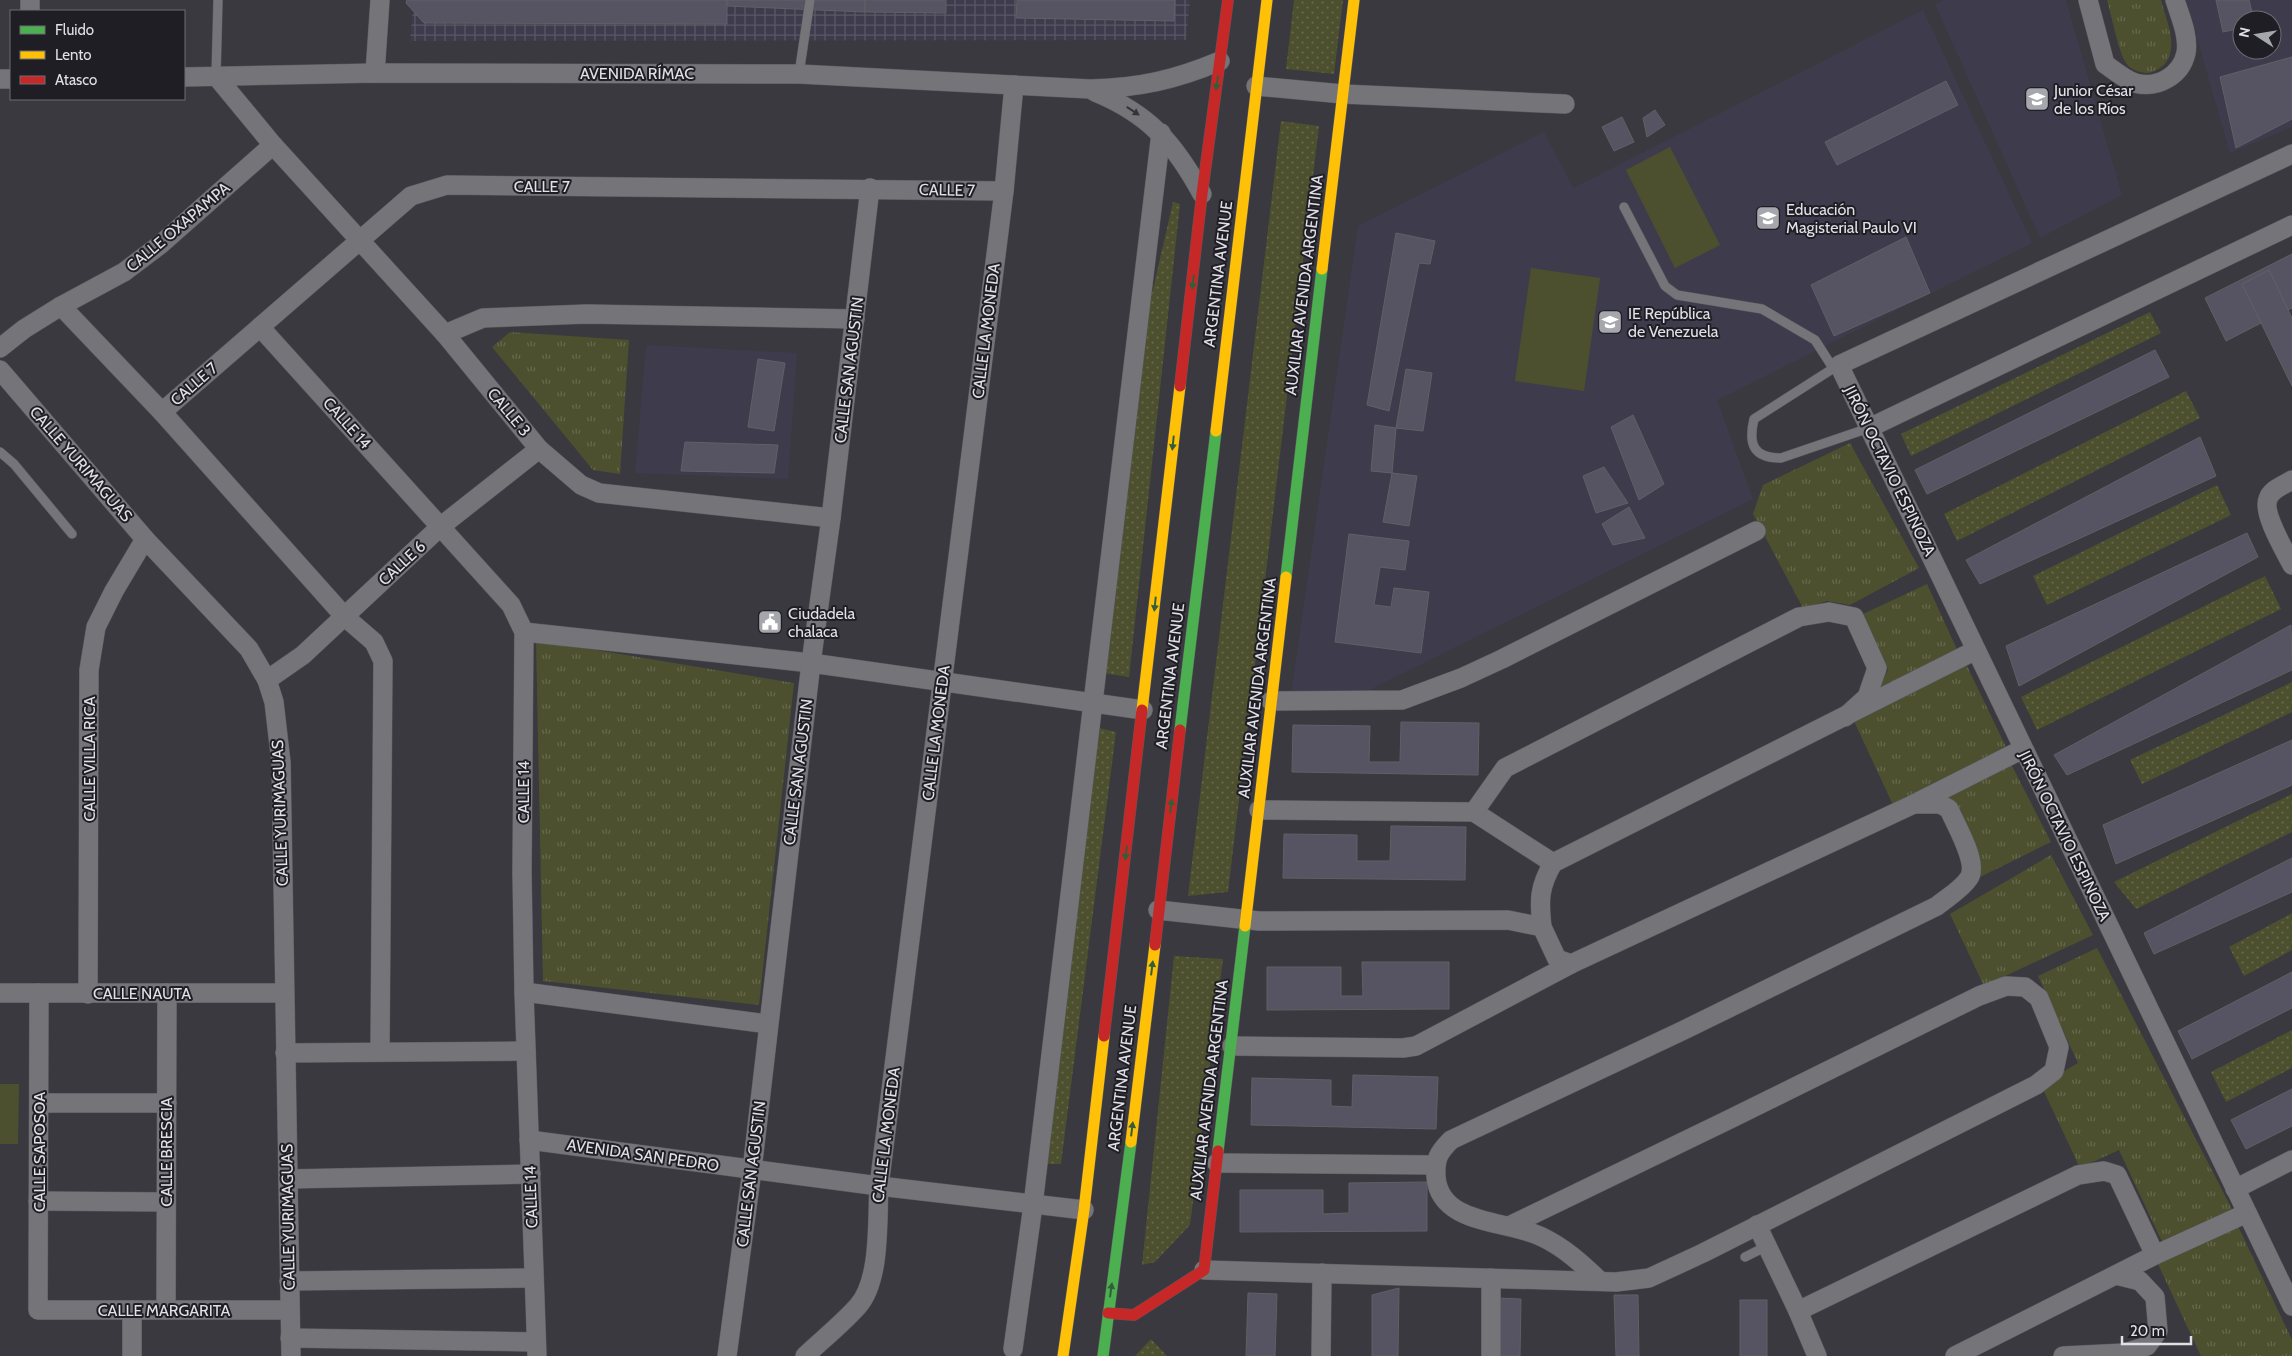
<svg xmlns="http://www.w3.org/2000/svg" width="2292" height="1356" font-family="Cabin,sans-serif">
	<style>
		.built { fill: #3e3c4c; fill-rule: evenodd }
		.industrial { fill: url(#industrial-grid) }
		.grass { fill: url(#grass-dots) }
		.park { fill: url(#park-tufts) }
		.pitch { fill: #4d502e }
		.building { fill: #565362; stroke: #606065 }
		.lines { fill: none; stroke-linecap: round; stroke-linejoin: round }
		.lane-casing { stroke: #57575d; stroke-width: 10 }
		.street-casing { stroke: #57575d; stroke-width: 20 }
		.fast-casing { stroke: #57575d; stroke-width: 12 }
		.slow-casing { stroke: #57575d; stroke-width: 12 }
		.jam-casing { stroke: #57575d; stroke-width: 12 }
		.lane { stroke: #747479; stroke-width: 9 }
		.street { stroke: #747479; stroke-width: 19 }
		.fast { stroke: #4caf50; stroke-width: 11 }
		.slow { stroke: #ffc107; stroke-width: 11 }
		.jam { stroke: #c62828; stroke-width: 11 }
		.oneway { fill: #335f38 }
		.oneway2 { fill: #343439 }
		.labels { text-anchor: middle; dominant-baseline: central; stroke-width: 4; stroke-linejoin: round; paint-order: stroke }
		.street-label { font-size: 16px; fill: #e1e0e8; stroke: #1f1e24 }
		.poi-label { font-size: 16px; fill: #e1e0e8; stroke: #1f1e24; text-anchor: start }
	</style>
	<defs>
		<pattern id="industrial-grid" width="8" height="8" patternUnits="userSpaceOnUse" patternTransform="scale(1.25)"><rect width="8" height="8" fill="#3e3c4c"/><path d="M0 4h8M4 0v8" fill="none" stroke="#5a5866"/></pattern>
		<pattern id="grass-dots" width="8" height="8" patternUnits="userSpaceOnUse" patternTransform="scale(1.25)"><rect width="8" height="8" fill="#4d502e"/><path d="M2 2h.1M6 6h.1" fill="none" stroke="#66694c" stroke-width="1.8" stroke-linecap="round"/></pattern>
		<pattern id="park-tufts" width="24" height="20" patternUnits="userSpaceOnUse" patternTransform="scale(1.25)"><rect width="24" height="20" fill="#4d502e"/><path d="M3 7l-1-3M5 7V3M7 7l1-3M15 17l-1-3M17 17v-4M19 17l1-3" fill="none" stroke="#66694c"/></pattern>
	</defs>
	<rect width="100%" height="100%" fill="#39393f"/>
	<!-- built -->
	<g class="built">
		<path d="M 1944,0 L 2066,0 L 2122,195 L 2040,238 L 1935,4 Z"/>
		<path d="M 2186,0 L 2292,0 L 2292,127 L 2230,153 ZM 2242,20 L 2272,20 L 2272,50 L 2242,50 Z"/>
		<path d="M 1923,10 L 2032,243 L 1717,400 L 1753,499 L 1359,695 L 1291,695 L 1358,226 L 1544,132 L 1573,188 Z"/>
		<path d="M 646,345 L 797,353 L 788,479 L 635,473 Z"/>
	</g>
	<!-- industrial -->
	<path class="industrial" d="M 414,0 L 1190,0 L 1186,40 L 410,41 Z"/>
	<!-- grass -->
	<g class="grass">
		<path d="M 1294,0 L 1343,0 L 1334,74 L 1286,69 Z"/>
		<path d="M 1281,121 L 1319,126 L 1228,892 L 1188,896 Z"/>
		<path d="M 1173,202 L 1180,204 L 1129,677 L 1103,673 L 1148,311 Z"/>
		<path d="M 2150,312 L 2161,333 L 1911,456 L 1901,434 Z"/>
		<path d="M 2186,391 L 2200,418 L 1957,541 L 1944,514 Z"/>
		<path d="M 2217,485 L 2231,515 L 2047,605 L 2033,576 Z"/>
		<path d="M 2265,576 L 2281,609 L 2037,730 L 2021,697 Z"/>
		<path d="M 2292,682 L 2292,712 L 2142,784 L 2130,760 Z"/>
		<path d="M 1099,728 L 1116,732 L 1061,1164 L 1045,1164 Z"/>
		<path d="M 2292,794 L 2292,832 L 2136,909 L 2114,882 Z"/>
		<path d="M 2292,913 L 2292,950 L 2244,976 L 2229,947 Z"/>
		<path d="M 1174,956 L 1223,959 L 1190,1225 L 1155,1262 L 1142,1265 Z"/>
		<path d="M 2292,1030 L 2292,1068 L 2226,1102 L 2211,1072 Z"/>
		<path d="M 1151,1339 L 1167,1356 L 1135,1356 Z"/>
	</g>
	<!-- park -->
	<g class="park">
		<path d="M 2107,0 L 2161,0 C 2166,20 2182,53 2160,68 C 2155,71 2151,73 2146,73 C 2138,72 2131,70 2126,63 C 2119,53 2111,14 2107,0 Z"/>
		<path d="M 510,332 L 629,340 L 620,474 L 593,470 L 492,347 Z"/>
		<path d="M 1850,443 L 1919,568 L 1850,605 L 1827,601 L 1803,608 L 1753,514 L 1763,485 Z"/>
		<path d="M 1927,584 L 1960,656 L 1873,696 L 1888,670 L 1863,614 Z"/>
		<path d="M 536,640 L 794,683 L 759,1005 L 543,981 Z"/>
		<path d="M 1966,664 L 2008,751 L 1894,807 L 1853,719 Z"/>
		<path d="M 2010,762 L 2051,842 L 1980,877 L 1946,795 Z"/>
		<path d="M 2051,855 L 2093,935 L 1984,986 L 1950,914 Z"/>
		<path d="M 2097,948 L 2233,1211 L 2164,1246 L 2119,1150 L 2080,1168 L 2041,1085 L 2078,1063 L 2038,976 Z"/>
		<path d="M 2237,1224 L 2292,1340 L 2292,1356 L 2201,1356 L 2157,1262 Z"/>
	</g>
	<!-- pitch -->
	<g class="pitch">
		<path d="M 1670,147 L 1720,245 L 1675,268 L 1626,170 Z"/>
		<path d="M 1531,268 L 1600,278 L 1584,391 L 1515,381 Z"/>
		<path d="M 0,1084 L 19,1084 L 18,1144 L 0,1144 Z"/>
	</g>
	<!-- building -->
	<g class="building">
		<path d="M 407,0 L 727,0 L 727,24 L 424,23 L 406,3 Z"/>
		<path d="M 727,0 L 865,0 L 865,12 L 727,6 Z"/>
		<path d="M 865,0 L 946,0 L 946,13 L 865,12 Z"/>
		<path d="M 1017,0 L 1175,0 L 1174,21 L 1016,18 Z"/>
		<path d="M 2216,0 L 2249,0 L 2254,20 L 2242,20 L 2242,28 L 2223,32 Z"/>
		<path d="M 2292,57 L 2292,119 L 2236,148 L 2220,77 Z"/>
		<path d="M 1946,81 L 1958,105 L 1837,165 L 1825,142 Z"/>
		<path d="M 1655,110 L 1665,125 L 1647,137 L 1643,118 Z"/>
		<path d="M 1622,117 L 1634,142 L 1614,151 L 1602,127 Z"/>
		<path d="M 1396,233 L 1435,241 L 1430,264 L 1419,263 L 1389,411 L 1367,405 Z"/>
		<path d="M 1906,237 L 1930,293 L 1834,336 L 1811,285 Z"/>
		<path d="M 2292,254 L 2292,308 L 2288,310 L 2269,270 L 2242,284 L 2261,323 L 2226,341 L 2205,298 Z"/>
		<path d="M 2269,270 L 2292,318 L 2292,386 L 2242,284 Z"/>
		<path d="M 2155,350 L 2169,377 L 1927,494 L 1915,470 Z"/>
		<path d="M 758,359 L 785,363 L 774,431 L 748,427 Z"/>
		<path d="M 1406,369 L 1432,373 L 1423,431 L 1396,428 Z"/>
		<path d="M 1633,415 L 1664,484 L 1639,500 L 1611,427 Z"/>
		<path d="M 1375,425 L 1396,428 L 1392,473 L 1371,471 Z"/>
		<path d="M 2200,437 L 2216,476 L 1980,584 L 1966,560 Z"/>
		<path d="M 685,442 L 778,445 L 774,473 L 681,471 Z"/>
		<path d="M 1604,467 L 1628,503 L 1596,513 L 1583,476 Z"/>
		<path d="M 1392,473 L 1417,476 L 1409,526 L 1383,522 Z"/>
		<path d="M 1629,507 L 1645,538 L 1613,545 L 1602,524 Z"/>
		<path d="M 2247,533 L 2258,557 L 2019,686 L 2006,646 Z"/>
		<path d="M 1349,534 L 1409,541 L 1405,570 L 1380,567 L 1374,605 L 1391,607 L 1394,588 L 1429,592 L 1421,653 L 1335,642 Z"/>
		<path d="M 2291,625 L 2292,670 L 2067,775 L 2054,755 Z"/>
		<path d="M 1401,722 L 1479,723 L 1478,775 L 1292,772 L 1293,725 L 1370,726 L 1369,762 L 1400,762 Z"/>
		<path d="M 2292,740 L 2292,785 L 2116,864 L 2103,825 Z"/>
		<path d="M 1391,826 L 1466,827 L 1465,880 L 1283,878 L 1284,834 L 1357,835 L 1357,861 L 1390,861 Z"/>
		<path d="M 2292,858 L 2292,892 L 2154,954 L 2144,933 Z"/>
		<path d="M 1362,962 L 1449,962 L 1449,1009 L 1267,1010 L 1267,967 L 1341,967 L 1341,996 L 1363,996 Z"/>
		<path d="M 2292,972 L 2292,1008 L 2192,1059 L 2178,1031 Z"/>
		<path d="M 1353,1075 L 1438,1077 L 1436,1129 L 1251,1125 L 1252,1078 L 1331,1080 L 1331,1106 L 1352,1107 Z"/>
		<path d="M 2292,1089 L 2292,1126 L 2246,1149 L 2231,1120 Z"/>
		<path d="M 1427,1182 L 1427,1231 L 1240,1232 L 1240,1190 L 1323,1190 L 1323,1214 L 1349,1213 L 1349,1183 Z"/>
		<path d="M 1399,1288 L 1398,1356 L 1372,1356 L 1372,1295 Z"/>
		<path d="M 1248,1293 L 1277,1294 L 1275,1356 L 1246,1356 Z"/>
		<path d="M 1614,1295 L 1638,1295 L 1639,1356 L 1616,1356 Z"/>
		<path d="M 1495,1298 L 1521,1299 L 1520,1356 L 1494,1356 Z"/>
		<rect x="1740" y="1300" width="27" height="56"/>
	</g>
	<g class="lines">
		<defs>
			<g id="lane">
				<path d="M 799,74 L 810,0"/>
				<path d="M 216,76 L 218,0"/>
				<path d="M 1624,207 L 1665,286 L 1677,295 L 1762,309 L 1815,340 L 1833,368"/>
				<path d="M 1837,366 L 1754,419 C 1748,444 1753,458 1781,458 L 1869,428"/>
				<path d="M 0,452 L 14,464 L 72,534"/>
				<path d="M 1745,1257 L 1767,1246"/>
			</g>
			<g id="street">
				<path d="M 2088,0 L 2105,64 C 2115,71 2124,79 2135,83 C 2157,89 2181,76 2186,53 C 2189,36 2180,16 2175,0"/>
				<path d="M 30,11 L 30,0"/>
				<path d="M 375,73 L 380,0"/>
				<path d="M 216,76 L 273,145 L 445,334 L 539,449 L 581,485 L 599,493 L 831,518"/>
				<path d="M 184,77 L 375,73 L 799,74 L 1090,89 C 1138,88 1175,80 1220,61"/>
				<path d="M 0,79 L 11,79"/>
				<path d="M 1256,86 L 1343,94 L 1565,104"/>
				<path d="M 1095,92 C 1149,114 1175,144 1202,194"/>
				<path d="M 2292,154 L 1839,365 L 2292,1306"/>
				<path d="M 61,306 L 162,412 L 345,617 L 374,642 L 383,661 L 380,1051"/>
				<path d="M 260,327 L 511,605 L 524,632 L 522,872 L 524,992 L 537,1356"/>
				<path d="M 445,334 L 483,318 L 587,314 L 855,319"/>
				<path d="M 0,348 L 24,329 L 61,306 L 124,272 L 161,244 L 273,145"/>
				<path d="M 0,370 L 145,539 L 249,649 L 267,680 L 274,702 L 281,762 L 291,1356"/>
				<path d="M 162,412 L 411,196 L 447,185 L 1004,191"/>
				<path d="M 1869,428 L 2292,225"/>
				<path d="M 2292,480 C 2284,485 2271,489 2268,499 C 2262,513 2285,551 2292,565"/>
				<path d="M 524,632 L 811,663 L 1143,710"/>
				<path d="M 267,680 L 303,655 L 440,527 L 539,449"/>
				<path d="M 1271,701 L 1402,700 L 1461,678 L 1502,659 L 1756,531"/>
				<path d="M 1259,810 L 1474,812 L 1553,863"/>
				<path d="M 1474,812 L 1505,768 L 1799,617 L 1829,612 L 1854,617 L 1877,668 L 1867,697 L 1845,717"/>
				<path d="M 1158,910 L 1259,921 L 1508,920 L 1542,927 L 1557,959 L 1571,964 L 1914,804 L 2023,749"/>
				<path d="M 1542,927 C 1539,900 1539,887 1553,863 L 1976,650"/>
				<path d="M 524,992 L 768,1024"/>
				<path d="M 0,993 L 284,993"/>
				<path d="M 39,993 L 38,1310 L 289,1310"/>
				<path d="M 88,994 L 89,670 L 96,627 L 114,591 L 145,539"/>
				<path d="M 1232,1046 L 1403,1048 L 1416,1046 L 1571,964"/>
				<path d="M 285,1053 L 526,1051"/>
				<path d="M 39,1103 L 167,1103"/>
				<path d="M 529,1140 L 879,1186 L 1084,1210"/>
				<path d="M 1217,1163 L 1436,1165"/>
				<path d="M 288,1179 L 531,1174"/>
				<path d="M 2235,1189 L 2292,1160"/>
				<path d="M 38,1201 L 166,1202"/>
				<path d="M 1757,1225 L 1798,1311 L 1817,1356"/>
				<path d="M 1204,1270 L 1616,1282 L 1649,1278 L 1703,1253 L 2036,1085 L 2054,1071 L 2059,1047 L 2039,998 L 2025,987 L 2006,986 L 1979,996 L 1728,1120 L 1509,1226"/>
				<path d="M 289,1281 L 534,1278"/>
				<path d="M 1600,1281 C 1582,1264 1565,1248 1542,1237 C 1509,1220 1440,1226 1436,1177 C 1435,1159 1438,1153 1451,1140 L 1684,1030 L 1937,906 C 1948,897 1962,889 1969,878 C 1979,863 1955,824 1949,809 L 1940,804 L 1914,804"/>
				<path d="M 166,1310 L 167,993"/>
				<path d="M 1798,1311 L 2078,1175 L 2104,1171 L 2117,1175 L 2155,1255"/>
				<path d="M 290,1338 L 536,1342"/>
				<path d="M 1013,1349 L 1033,1205 L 1161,133"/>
				<path d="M 132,1356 L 132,1310"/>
				<path d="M 727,1356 L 752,1170 L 811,663 L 831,518 L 870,188"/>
				<path d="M 805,1356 C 823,1339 842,1324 858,1306 C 881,1280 877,1220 879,1186 L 1004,191 L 1014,85"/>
				<path d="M 1321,1356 L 1322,1273"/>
				<path d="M 1491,1356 L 1491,1278"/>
				<path d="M 1955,1356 L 2155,1255 L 2247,1213"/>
				<path d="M 2063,1356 L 2124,1353 L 2147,1346 L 2158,1331 L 2155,1297 L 2140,1281 L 2116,1275"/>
			</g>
			<g id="fast">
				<path d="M 1286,577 L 1322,269"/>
				<path d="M 1180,730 L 1216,431"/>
				<path d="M 1218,1151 L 1245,926"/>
				<path d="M 1103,1356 L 1131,1142"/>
			</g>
			<g id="slow">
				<path d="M 1322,269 L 1354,0"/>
				<path d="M 1216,431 L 1267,0"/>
				<path d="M 1142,710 L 1180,386"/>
				<path d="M 1245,926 L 1286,577"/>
				<path d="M 1131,1142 L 1155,945"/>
				<path d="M 1063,1356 L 1084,1210 L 1104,1036"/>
			</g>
			<g id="jam">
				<path d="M 1180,386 L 1202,194 L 1228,0"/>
				<path d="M 1155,945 L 1180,730"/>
				<path d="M 1104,1036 L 1142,710"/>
				<path d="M 1108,1313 L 1134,1315 L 1204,1270 L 1218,1151"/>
			</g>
		</defs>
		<!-- lane casing -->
		<use href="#lane" class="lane-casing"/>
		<!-- street casing -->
		<use href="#street" class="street-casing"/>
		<!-- fast casing -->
		<use href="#fast" class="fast-casing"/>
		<!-- slow casing -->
		<use href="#slow" class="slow-casing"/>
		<!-- jam casing -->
		<use href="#jam" class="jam-casing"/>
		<!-- lane -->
		<use href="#lane" class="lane"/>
		<!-- street -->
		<use href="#street" class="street"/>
		<!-- fast -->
		<use href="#fast" class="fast"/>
		<!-- slow -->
		<use href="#slow" class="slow"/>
		<!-- jam -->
		<use href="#jam" class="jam"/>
	</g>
	<!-- one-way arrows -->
	<defs><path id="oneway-solid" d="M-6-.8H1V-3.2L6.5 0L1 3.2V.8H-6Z" transform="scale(1.25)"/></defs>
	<g class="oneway">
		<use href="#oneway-solid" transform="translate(1217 83) rotate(98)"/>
		<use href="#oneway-solid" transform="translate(1193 282) rotate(97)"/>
		<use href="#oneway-solid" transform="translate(1173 443) rotate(96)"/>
		<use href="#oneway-solid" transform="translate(1155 604) rotate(96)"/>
		<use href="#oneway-solid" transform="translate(1171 806) rotate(-83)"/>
		<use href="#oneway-solid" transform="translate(1126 853) rotate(97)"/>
		<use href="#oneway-solid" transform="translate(1152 968) rotate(-83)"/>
		<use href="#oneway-solid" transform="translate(1132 1129) rotate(-83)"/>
		<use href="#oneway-solid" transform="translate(1111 1290) rotate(-82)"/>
	</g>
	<use class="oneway2" href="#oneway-solid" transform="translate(1133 111) rotate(33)"/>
	<!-- icons -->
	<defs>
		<symbol id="school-square" viewBox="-11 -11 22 22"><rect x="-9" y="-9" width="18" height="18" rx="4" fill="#a6a6ad" stroke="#1f1e24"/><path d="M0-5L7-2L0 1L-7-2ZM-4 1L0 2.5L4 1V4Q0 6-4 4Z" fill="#fff"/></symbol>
		<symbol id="university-square" viewBox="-11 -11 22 22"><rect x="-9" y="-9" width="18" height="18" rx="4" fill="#a6a6ad" stroke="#1f1e24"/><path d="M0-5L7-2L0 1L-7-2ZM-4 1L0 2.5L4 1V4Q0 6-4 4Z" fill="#fff"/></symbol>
		<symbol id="civic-square" viewBox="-11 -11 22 22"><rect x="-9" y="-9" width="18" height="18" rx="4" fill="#a6a6ad" stroke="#1f1e24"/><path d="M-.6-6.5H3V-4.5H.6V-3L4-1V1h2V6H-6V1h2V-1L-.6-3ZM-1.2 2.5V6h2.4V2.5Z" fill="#fff"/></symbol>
	</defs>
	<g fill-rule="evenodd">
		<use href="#school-square" x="2023" y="85" width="28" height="28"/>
		<use href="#university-square" x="1754" y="204" width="28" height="28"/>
		<use href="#school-square" x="1596" y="308" width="28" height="28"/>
		<use href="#civic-square" x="756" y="608" width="28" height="28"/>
	</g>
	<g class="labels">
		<!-- street labels -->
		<g class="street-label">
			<text x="637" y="73">AVENIDA RÍMAC</text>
			<text x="542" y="186">CALLE 7</text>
			<text transform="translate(947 190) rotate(1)">CALLE 7</text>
			<text transform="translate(178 227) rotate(-40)">CALLE OXAPAMPA</text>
			<text transform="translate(1218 274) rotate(-83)">ARGENTINA AVENUE</text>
			<text transform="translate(1304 285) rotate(-83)">AUXILIAR AVENIDA ARGENTINA</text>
			<text transform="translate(986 331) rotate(-83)">CALLE LA MONEDA</text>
			<text transform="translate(849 370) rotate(-83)">CALLE SAN AGUSTIN</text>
			<text transform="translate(194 384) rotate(-41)">CALLE 7</text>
			<text transform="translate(509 412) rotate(50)">CALLE 3</text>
			<text transform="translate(347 423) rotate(48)">CALLE 14</text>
			<text transform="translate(81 464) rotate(49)">CALLE YURIMAGUAS</text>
			<text transform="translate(1890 471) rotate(64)">JIRÓN OCTAVIO ESPINOZA</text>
			<text transform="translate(402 563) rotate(-43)">CALLE 6</text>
			<text transform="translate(1170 676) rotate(-83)">ARGENTINA AVENUE</text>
			<text transform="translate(1257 688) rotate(-83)">AUXILIAR AVENIDA ARGENTINA</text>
			<text transform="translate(936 733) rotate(-83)">CALLE LA MONEDA</text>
			<text transform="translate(89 759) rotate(-90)">CALLE VILLA RICA</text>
			<text transform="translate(798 772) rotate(-83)">CALLE SAN AGUSTIN</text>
			<text transform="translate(523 792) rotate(-90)">CALLE 14</text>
			<text transform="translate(280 813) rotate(-92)">CALLE YURIMAGUAS</text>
			<text transform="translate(2065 836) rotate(64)">JIRÓN OCTAVIO ESPINOZA</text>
			<text x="142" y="993">CALLE NAUTA</text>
			<text transform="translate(1122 1078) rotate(-83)">ARGENTINA AVENUE</text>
			<text transform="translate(1209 1090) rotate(-83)">AUXILIAR AVENIDA ARGENTINA</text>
			<text transform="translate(886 1135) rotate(-83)">CALLE LA MONEDA</text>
			<text transform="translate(39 1152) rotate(-90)">CALLE SAPOSOA</text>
			<text transform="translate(166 1152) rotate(-90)">CALLE BRESCIA</text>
			<text transform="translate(643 1155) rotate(8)">AVENIDA SAN PEDRO</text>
			<text transform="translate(751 1174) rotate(-83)">CALLE SAN AGUSTIN</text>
			<text transform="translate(531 1197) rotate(-92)">CALLE 14</text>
			<text transform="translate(288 1217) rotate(-91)">CALLE YURIMAGUAS</text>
			<text x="164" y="1310">CALLE MARGARITA</text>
		</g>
		<!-- poi labels -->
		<g class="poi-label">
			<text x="2054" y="90">Junior César<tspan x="2054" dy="18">de los Ríos</tspan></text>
			<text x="1786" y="209">Educación<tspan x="1786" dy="18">Magisterial Paulo VI</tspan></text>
			<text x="1628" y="313">IE República<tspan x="1628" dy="18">de Venezuela</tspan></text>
			<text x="788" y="613">Ciudadela<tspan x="788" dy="18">chalaca</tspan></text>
		</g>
	</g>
	<!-- legend -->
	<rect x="10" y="10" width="175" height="90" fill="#1f1e24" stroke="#6d6c72"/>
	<rect x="20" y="26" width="25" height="8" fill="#4caf50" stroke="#6d6c72"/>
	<text x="55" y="35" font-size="15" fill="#e1e0e8">Fluido</text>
	<rect x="20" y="51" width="25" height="8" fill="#ffc107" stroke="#6d6c72"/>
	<text x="55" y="60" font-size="15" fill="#e1e0e8">Lento</text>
	<rect x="20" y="76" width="25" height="8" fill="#c62828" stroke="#6d6c72"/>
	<text x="55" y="85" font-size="15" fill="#e1e0e8">Atasco</text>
	<!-- north arrow -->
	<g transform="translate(2257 35) rotate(282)"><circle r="24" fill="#1f1e24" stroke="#6d6c72"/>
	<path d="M0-4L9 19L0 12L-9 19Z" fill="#a6a6ad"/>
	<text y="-8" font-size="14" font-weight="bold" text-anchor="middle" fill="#e1e0e8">N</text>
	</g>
	<!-- scale -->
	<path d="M2122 1336v8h69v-8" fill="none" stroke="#e1e0e8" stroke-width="2.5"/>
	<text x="2130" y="1336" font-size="15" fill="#e1e0e8" stroke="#1f1e24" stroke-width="4" paint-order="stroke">20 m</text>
</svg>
